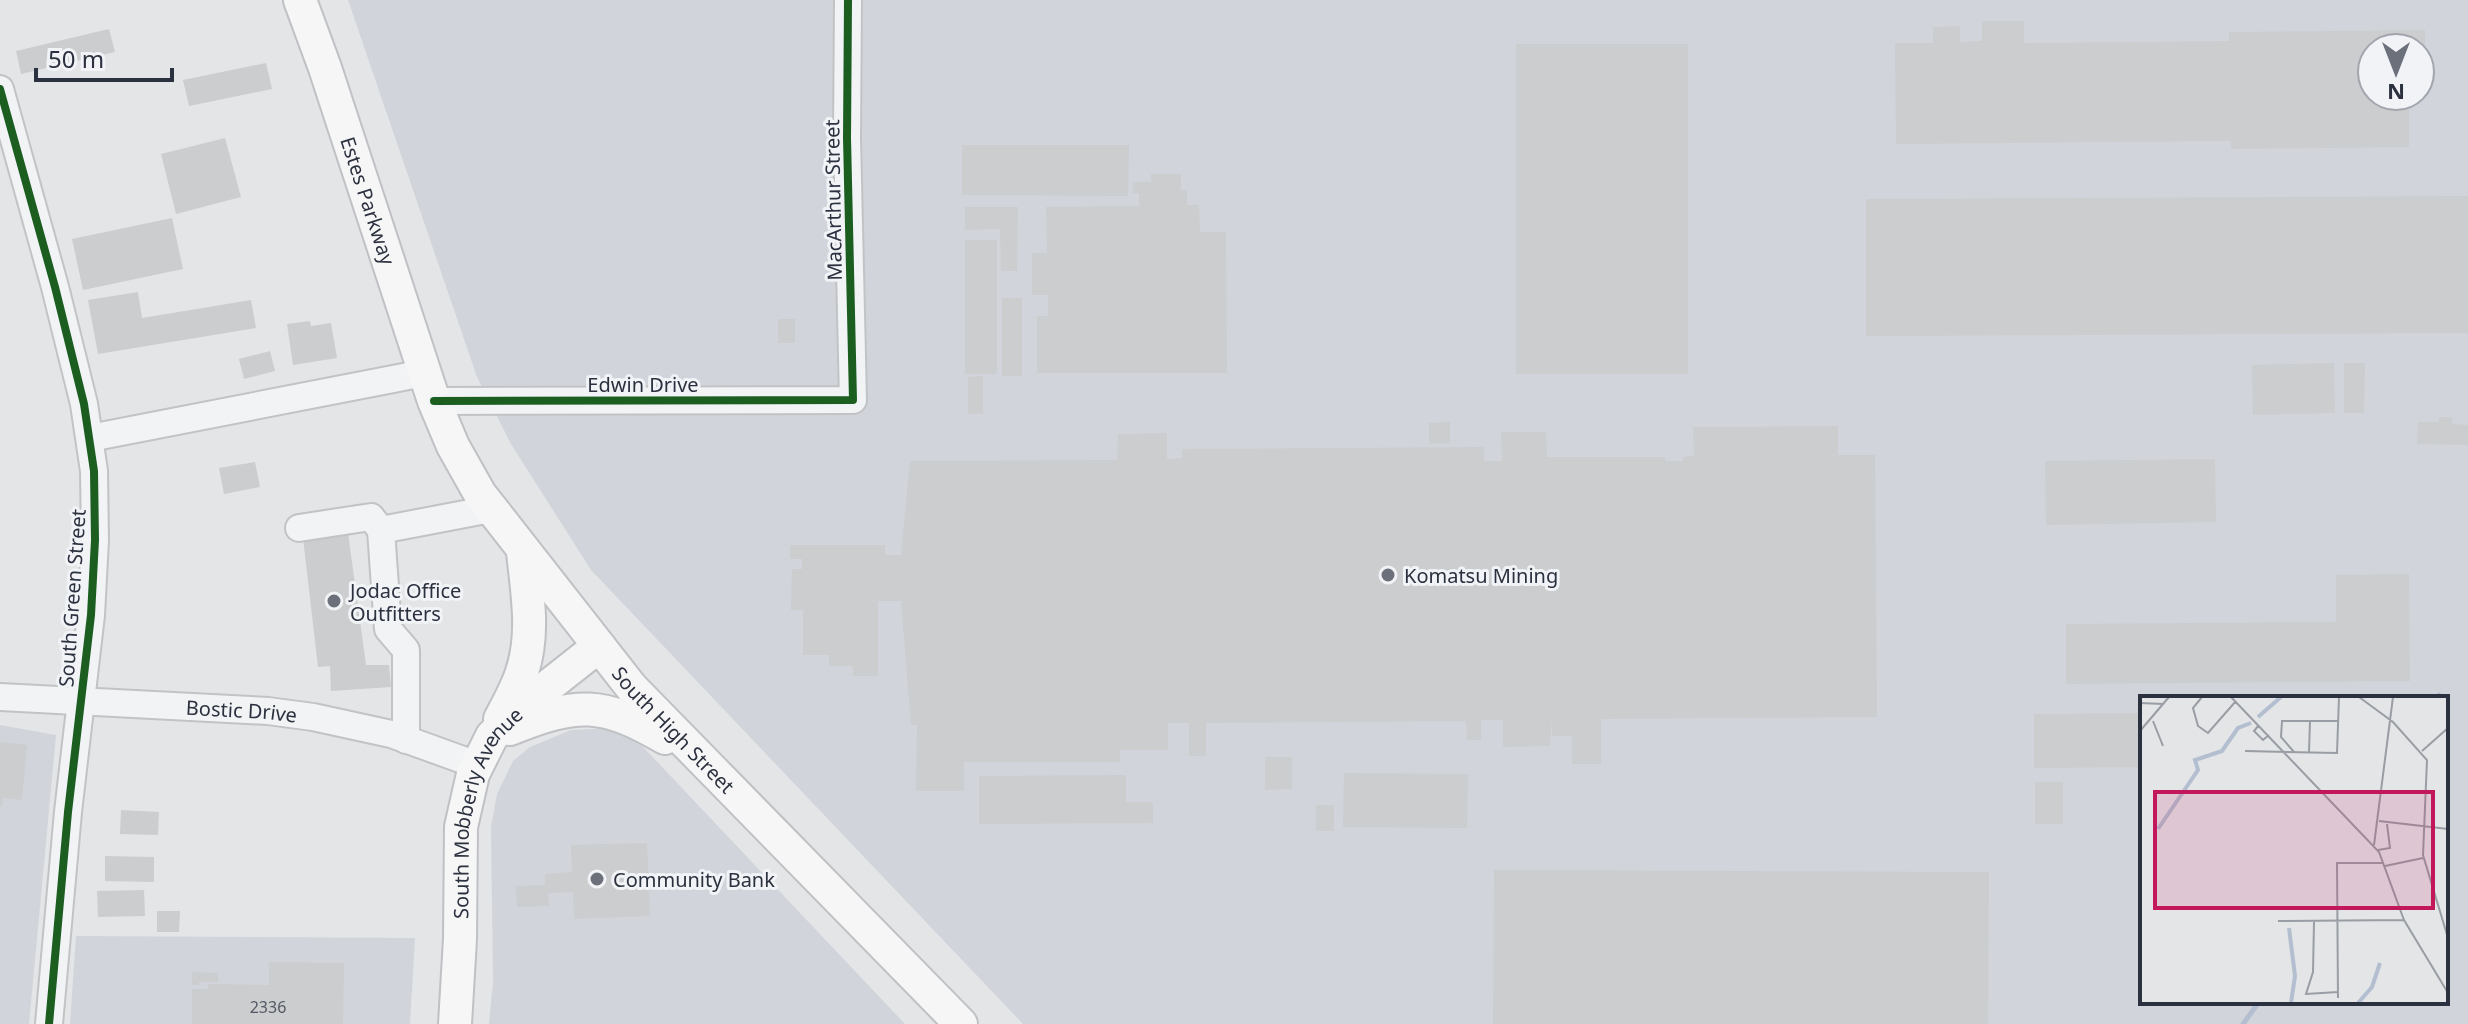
<svg xmlns="http://www.w3.org/2000/svg" width="2468" height="1024" font-family="'Noto Sans',sans-serif">
	<style>
		.built { fill: #d1d4da; fill-rule: evenodd }
		.lines { fill: none; stroke-linecap: round; stroke-linejoin: round }
		.stream { stroke: #b3bfd0; stroke-width: 5 }
		.building { fill: #cbcdcf }
		.minor-casing { stroke: #c1c3c5; stroke-width: 30 }
		.major-casing { stroke: #bfc1c4; stroke-width: 36 }
		.minor { stroke: #f2f3f4; stroke-width: 26 }
		.major { stroke: #f6f6f6; stroke-width: 32 }
		.cycleway-casing { stroke: #f1f3f6; stroke-width: 13 }
		.cycleway { stroke: #1b5e20; stroke-width: 8 }
		.poi-dot { fill: #6b707a; stroke: #f1f3f6; stroke-width: 3 }
		.labels { text-anchor: middle; dominant-baseline: central; stroke-width: 6; stroke-linejoin: round; paint-order: stroke }
		.number-label { font-size: 16px; fill: #545964 }
		.street-label { font-size: 20px; fill: #2b313f; stroke: #f1f3f6 }
		.poi-label { font-size: 20px; fill: #2b313f; stroke: #f1f3f6; text-anchor: start }
		.inset-river { fill: none; stroke: #b3bfd0; stroke-width: 4 }
		.inset-road { fill: none; stroke: #999da4; stroke-width: 2 }
		.view { fill: #c2185b; fill-opacity: 0.15; stroke: #c2185b; stroke-width: 4 }
		.inset-edge { fill: none; stroke: #2b313f; stroke-width: 4 }
	</style>
	<rect width="100%" height="100%" fill="#e3e5e7"/>
	<!-- built -->
	<g class="built">
		<path d="M 348,0 L 2468,0 L 2468,1024 L 1023,1024 L 591,570 L 511,444 L 477,377 ZM 2372,48 L 2420,48 L 2420,96 L 2372,96 ZM 2142,698 L 2446,698 L 2446,1002 L 2142,1002 Z"/>
		<path d="M 0,725 L 56,735 L 29,1024 L 0,1024 Z"/>
		<path d="M 595,729 L 615,730 L 635,740 L 646,750 L 905,1024 L 489,1024 L 493,982 L 491,827 L 497,794 L 513,761 L 530,747 L 571,730 Z"/>
		<path d="M 76,936 L 415,938 L 410,1024 L 70,1024 Z"/>
	</g>
	<g class="lines">
		<!-- stream -->
		<g class="stream">
			<path d="M 2438,698 L 2439,695"/>
			<path d="M 2243,1024 L 2259,1002"/>
		</g>
	</g>
	<!-- building -->
	<g class="building">
		<path d="M 1982,21 L 2024,21 L 2024,43 L 2229,41 L 2229,32 L 2425,30 L 2425,54 L 2420,54 L 2420,48 L 2372,48 L 2372,96 L 2409,96 L 2409,147 L 2231,149 L 2231,141 L 1896,144 L 1895,43 L 1933,43 L 1933,27 L 1960,26 L 1960,42 L 1982,41 Z"/>
		<path d="M 109,29 L 115,52 L 21,74 L 16,51 Z"/>
		<rect x="1516" y="44" width="172" height="330"/>
		<path d="M 266,63 L 272,89 L 189,106 L 183,80 Z"/>
		<path d="M 225,138 L 241,197 L 176,214 L 161,154 Z"/>
		<path d="M 962,145 L 1129,145 L 1128,196 L 962,195 Z"/>
		<path d="M 1151,174 L 1181,174 L 1181,190 L 1187,190 L 1187,205 L 1199,205 L 1200,232 L 1226,232 L 1227,373 L 1037,373 L 1037,316 L 1048,316 L 1048,295 L 1032,295 L 1032,253 L 1047,253 L 1046,207 L 1139,206 L 1139,193 L 1133,193 L 1133,182 L 1151,182 Z"/>
		<path d="M 2468,196 L 2468,333 L 1866,336 L 1866,199 Z"/>
		<path d="M 965,207 L 1018,207 L 1017,271 L 1001,271 L 1000,229 L 965,230 Z"/>
		<path d="M 172,218 L 183,269 L 83,290 L 72,239 Z"/>
		<rect x="965" y="240" width="32" height="134"/>
		<path d="M 138,292 L 142,318 L 251,300 L 256,328 L 98,354 L 88,300 Z"/>
		<rect x="1002" y="298" width="20" height="78"/>
		<rect x="778" y="319" width="17" height="24"/>
		<path d="M 310,321 L 311,326 L 331,323 L 337,358 L 293,365 L 287,324 Z"/>
		<path d="M 270,351 L 275,371 L 244,379 L 239,359 Z"/>
		<path d="M 2334,363 L 2335,413 L 2253,415 L 2252,365 Z"/>
		<path d="M 2344,363 L 2365,363 L 2364,413 L 2344,413 Z"/>
		<path d="M 983,376 L 983,414 L 968,414 L 968,377 Z"/>
		<path d="M 2439,417 L 2452,417 L 2452,424 L 2468,425 L 2468,445 L 2417,444 L 2418,422 L 2439,422 Z"/>
		<path d="M 1450,422 L 1450,443 L 1429,444 L 1429,423 Z"/>
		<path d="M 1838,426 L 1838,455 L 1875,455 L 1877,717 L 1601,719 L 1601,764 L 1572,764 L 1572,736 L 1552,736 L 1552,719 L 1550,746 L 1503,747 L 1503,720 L 1481,720 L 1481,740 L 1467,740 L 1466,721 L 1206,723 L 1206,756 L 1189,756 L 1189,723 L 1168,723 L 1168,750 L 1120,750 L 1120,762 L 964,762 L 964,791 L 916,791 L 917,725 L 911,725 L 901,601 L 878,601 L 878,676 L 853,676 L 853,666 L 829,666 L 829,655 L 803,655 L 803,610 L 791,610 L 792,569 L 802,569 L 802,559 L 790,559 L 790,545 L 885,545 L 885,555 L 901,555 L 910,461 L 1117,460 L 1118,434 L 1167,433 L 1167,459 L 1182,458 L 1182,449 L 1484,447 L 1484,461 L 1502,461 L 1501,432 L 1546,432 L 1547,457 L 1665,457 L 1665,461 L 1683,461 L 1683,457 L 1694,456 L 1693,427 Z"/>
		<path d="M 2215,459 L 2216,522 L 2046,525 L 2045,461 Z"/>
		<path d="M 255,462 L 260,487 L 224,494 L 219,468 Z"/>
		<path d="M 348,533 L 366,665 L 389,665 L 391,687 L 331,691 L 330,666 L 318,667 L 303,538 Z"/>
		<path d="M 2409,574 L 2410,681 L 2066,684 L 2066,624 L 2336,622 L 2336,575 Z"/>
		<path d="M 2142,713 L 2142,767 L 2034,768 L 2034,714 Z"/>
		<path d="M 0,742 L 27,745 L 22,800 L 3,798 L 2,807 L 0,806 Z"/>
		<path d="M 1265,757 L 1292,757 L 1292,789 L 1265,790 Z"/>
		<path d="M 1344,773 L 1468,774 L 1467,828 L 1343,827 Z"/>
		<path d="M 1126,775 L 1126,802 L 1153,802 L 1153,823 L 979,824 L 979,776 Z"/>
		<rect x="2035" y="782" width="28" height="42"/>
		<rect x="1316" y="805" width="18" height="26"/>
		<path d="M 121,810 L 159,812 L 158,835 L 120,834 Z"/>
		<path d="M 647,843 L 650,916 L 574,919 L 573,892 L 548,893 L 549,906 L 517,907 L 516,886 L 545,885 L 545,874 L 572,872 L 571,845 Z"/>
		<path d="M 105,856 L 154,857 L 154,882 L 105,881 Z"/>
		<path d="M 1494,870 L 1989,872 L 1988,1024 L 1493,1024 Z"/>
		<path d="M 144,890 L 145,916 L 98,917 L 97,891 Z"/>
		<path d="M 157,911 L 180,911 L 179,932 L 157,932 Z"/>
		<path d="M 269,962 L 344,963 L 343,1024 L 192,1024 L 192,989 L 208,989 L 208,984 L 269,985 Z"/>
		<path d="M 192,972 L 218,973 L 218,982 L 199,982 L 199,985 L 192,985 Z"/>
	</g>
	<g class="lines">
		<defs>
			<g id="minor">
				<path d="M 0,89 L 55,287 L 84,404 L 94,471 L 95,540 L 91,615 L 68,812 L 49,1024"/>
				<path d="M 434,401 L 853,400 L 847,138 L 848,0"/>
				<path d="M 90,438 L 424,373"/>
				<path d="M 299,528 L 371,517 L 381,530"/>
				<path id="s1" d="M 0,697 L 268,711 L 313,717 L 391,734 L 477,765"/>
				<path d="M 406,740 L 406,650 L 388,629 L 381,530 L 491,509"/>
			</g>
			<g id="major">
				<path id="s2" d="M 300,0 L 325,68 L 434,401 L 453,446 L 480,494 L 632,688 L 961,1024"/>
				<path d="M 500,719 C 508,704 517,688 522,672 C 535,633 527,592 523,552"/>
				<path d="M 510,729 C 577,702 602,701 665,738"/>
				<path id="s3" d="M 455,1024 L 460,939 L 461,827 L 473,774 L 492,736 L 528,702 L 599,646"/>
			</g>
		</defs>
		<!-- minor casing -->
		<use href="#minor" class="minor-casing"/>
		<!-- major casing -->
		<use href="#major" class="major-casing"/>
		<!-- minor -->
		<use href="#minor" class="minor"/>
		<!-- major -->
		<use href="#major" class="major"/>
		<defs>
			<g id="cycleway">
				<path d="M 0,89 L 55,287 L 84,404 L 94,471 L 95,540 L 91,615 L 68,812 L 49,1024"/>
				<path d="M 434,401 L 853,400 L 847,138 L 848,0"/>
			</g>
		</defs>
		<!-- cycleway casing -->
		<use href="#cycleway" class="cycleway-casing"/>
		<!-- cycleway -->
		<use href="#cycleway" class="cycleway"/>
	</g>
	<!-- markers -->
	<g class="poi-dot">
		<circle cx="1388" cy="575" r="8"/>
		<circle cx="334" cy="601" r="8"/>
		<circle cx="597" cy="879" r="8"/>
	</g>
	<g class="labels">
		<!-- number labels -->
		<g class="number-label">
			<text x="268" y="1007">2336</text>
		</g>
		<!-- street labels -->
		<g class="street-label">
			<text stroke="none"><textPath href="#s2" startOffset="212">Estes Parkway</textPath></text>
			<text transform="translate(833 200) rotate(-91)">MacArthur Street</text>
			<text x="643" y="384">Edwin Drive</text>
			<text transform="translate(72 598) rotate(-86)">South Green Street</text>
			<text stroke="none"><textPath href="#s1" startOffset="242">Bostic Drive</textPath></text>
			<text stroke="none"><textPath href="#s2" startOffset="832">South High Street</textPath></text>
			<text stroke="none"><textPath href="#s3" startOffset="218">South Mobberly Avenue</textPath></text>
		</g>
		<!-- poi labels -->
		<g class="poi-label">
			<text x="1404" y="575">Komatsu Mining</text>
			<text x="350" y="590">Jodac Office<tspan x="350" dy="23">Outfitters</tspan></text>
			<text x="613" y="879">Community Bank</text>
		</g>
	</g>
	<!-- overview -->
	<g transform="translate(2140 696)">
		<rect width="308" height="308" fill="#e3e5e7"/>
		<path class="inset-river" d="M 118,21 L 141,1M 18,133 L 58,74 L 55,64 L 82,55 L 98,32 L 111,27M 149,232 L 155,280 L 151,307M 218,307 L 232,291 L 240,267"/>
		<path class="inset-road" d="M 62,1 L 53,12 L 58,30 L 68,37 L 96,5M 91,1 L 239,156 L 264,224 L 308,297M 219,1 L 253,26 L 287,64 L 283,159 L 308,242M 0,7 L 24,8M 13,25 L 23,50M 119,29 L 114,35 L 123,44 L 129,39M 0,35 L 29,1M 105,55 L 197,57 L 199,1M 282,55 L 308,32M 154,56 L 141,41 L 142,25 L 199,25M 169,56 L 170,25M 239,125 L 308,133M 234,149 L 253,1M 238,154 L 250,152 L 247,128M 245,170 L 283,162M 138,225 L 264,224M 174,226 L 173,276 L 166,298 L 198,296M 198,302 L 197,167 L 244,167"/>
		<path class="view" d="M 15,96 L 293,96 L 293,212 L 15,212 Z"/>
		<rect width="308" height="308" class="inset-edge"/>
	</g>
	<!-- north arrow -->
	<g transform="translate(2396 72) rotate(180)"><circle r="38" fill="#f1f3f6" stroke="#a2a5ad" stroke-width="2"/>
	<path d="M0-6L14 30L0 20L-14 30Z" fill="#6b707a"/>
	<text y="-12" font-size="22" font-weight="bold" text-anchor="middle" fill="#2b313f">N</text>
	</g>
	<!-- scale -->
	<path d="M36 68v12h136v-12" fill="none" stroke="#2b313f" stroke-width="4"/>
	<text x="48" y="68" font-size="24" fill="#2b313f" stroke="#f1f3f6" stroke-width="6" paint-order="stroke">50 m</text>
</svg>
